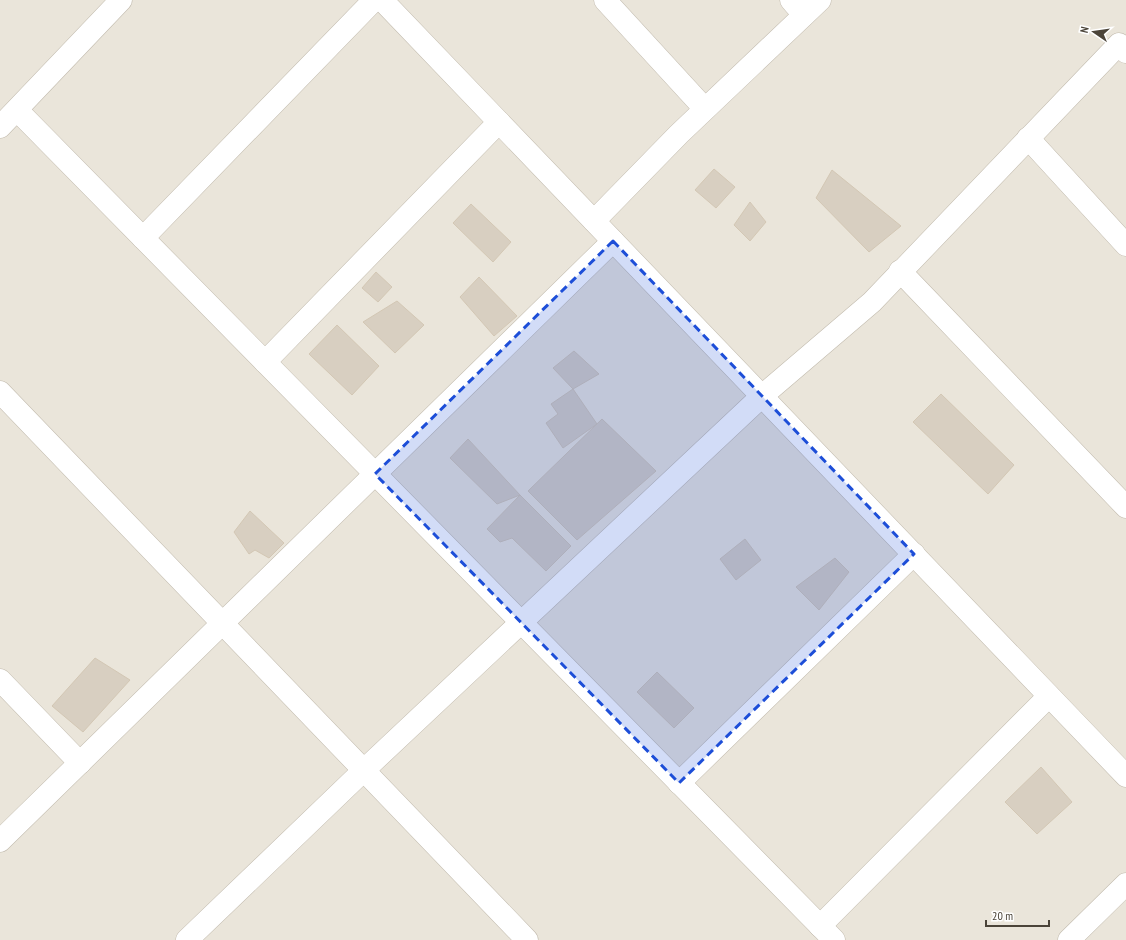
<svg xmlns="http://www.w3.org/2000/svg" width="1126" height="940" font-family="'PT Sans Narrow',sans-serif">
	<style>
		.residential { fill: #eae5da }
		.building { fill: #d8cfc1; stroke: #d3c7b4 }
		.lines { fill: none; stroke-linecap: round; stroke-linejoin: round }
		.minor-casing { stroke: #c2bbae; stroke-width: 23 }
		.minor { stroke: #fff; stroke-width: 22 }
		.marked { fill: #1d4ed8; fill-opacity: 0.2; stroke: #1d4ed8; stroke-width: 3; stroke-dasharray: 8 5; stroke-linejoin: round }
	</style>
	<rect width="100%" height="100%" fill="#f6f3ec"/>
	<!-- residential -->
	<rect class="residential" x="0" y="0" width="1126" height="940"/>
	<!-- building -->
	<g class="building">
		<path d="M 714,169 L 735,187 L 716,208 L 695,190 Z"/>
		<path d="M 832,170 L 901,226 L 869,252 L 816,198 Z"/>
		<path d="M 750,202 L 766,222 L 750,241 L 734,225 Z"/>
		<path d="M 471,204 L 511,242 L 493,262 L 453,223 Z"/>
		<path d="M 376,272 L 392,287 L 378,302 L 362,288 Z"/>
		<path d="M 479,277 L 517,316 L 494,336 L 460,297 Z"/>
		<path d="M 397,301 L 424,325 L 395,353 L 363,322 Z"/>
		<path d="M 337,325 L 379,366 L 352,395 L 309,354 Z"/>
		<path d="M 574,351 L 599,374 L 573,389 L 553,368 Z"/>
		<path d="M 573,389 L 597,424 L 563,448 L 546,423 L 558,414 L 551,404 Z"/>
		<path d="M 941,394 L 1014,465 L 988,494 L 913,422 Z"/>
		<path d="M 602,419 L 656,471 L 577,540 L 528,491 Z"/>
		<path d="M 468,439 L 520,495 L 497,504 L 450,458 Z"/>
		<path d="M 520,495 L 571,546 L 546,571 L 512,538 L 500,542 L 487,529 Z"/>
		<path d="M 250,511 L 284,543 L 269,558 L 255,550 L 249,554 L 234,532 Z"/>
		<path d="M 745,539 L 761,560 L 736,580 L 720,559 Z"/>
		<path d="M 835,558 L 849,572 L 819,610 L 796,587 Z"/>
		<path d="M 95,658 L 130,680 L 83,732 L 52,706 Z"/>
		<path d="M 657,672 L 694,708 L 674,728 L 637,692 Z"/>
		<path d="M 1041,767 L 1072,802 L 1037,834 L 1005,802 Z"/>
	</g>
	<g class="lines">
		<defs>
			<g id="minor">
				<path d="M 382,0 L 1126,776"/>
				<path d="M 605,0 L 705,109"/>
				<path d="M 791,0 L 804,15"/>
				<path d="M 17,110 L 834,940"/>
				<path d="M 0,127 L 121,0"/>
				<path d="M 1028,138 L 1126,245"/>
				<path d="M 594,221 L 679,134 L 820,0"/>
				<path d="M 143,238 L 374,0"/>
				<path d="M 900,271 L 1126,507"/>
				<path d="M 265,362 L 499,122"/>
				<path d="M 0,392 L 527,940"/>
				<path d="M 0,680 L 80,763"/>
				<path d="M 679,783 L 914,554"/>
				<path d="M 0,841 L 613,241"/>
				<path d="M 820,926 L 1049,696"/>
				<path d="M 187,940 L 363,771 L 762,396 L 872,302 L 1119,44 L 1126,52"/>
				<path d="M 1069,940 L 1126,884"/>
			</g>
		</defs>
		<!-- minor casing -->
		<use href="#minor" class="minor-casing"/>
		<!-- minor -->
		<use href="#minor" class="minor"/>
	</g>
	<!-- marked area -->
	<path class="marked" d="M 613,241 L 914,554 L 679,783 L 375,474 Z"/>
	<!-- north arrow -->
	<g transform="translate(1094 32) rotate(283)" stroke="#ffffff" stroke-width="3" paint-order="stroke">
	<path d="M0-3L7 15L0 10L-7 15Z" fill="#4b4439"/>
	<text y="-6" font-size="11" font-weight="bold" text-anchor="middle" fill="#4b4439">N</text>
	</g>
	<!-- scale -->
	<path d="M986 920v6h63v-6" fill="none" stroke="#4b4439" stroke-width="2"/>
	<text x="992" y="920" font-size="12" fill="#4b4439" stroke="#ffffff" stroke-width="3" paint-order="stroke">20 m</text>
</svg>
